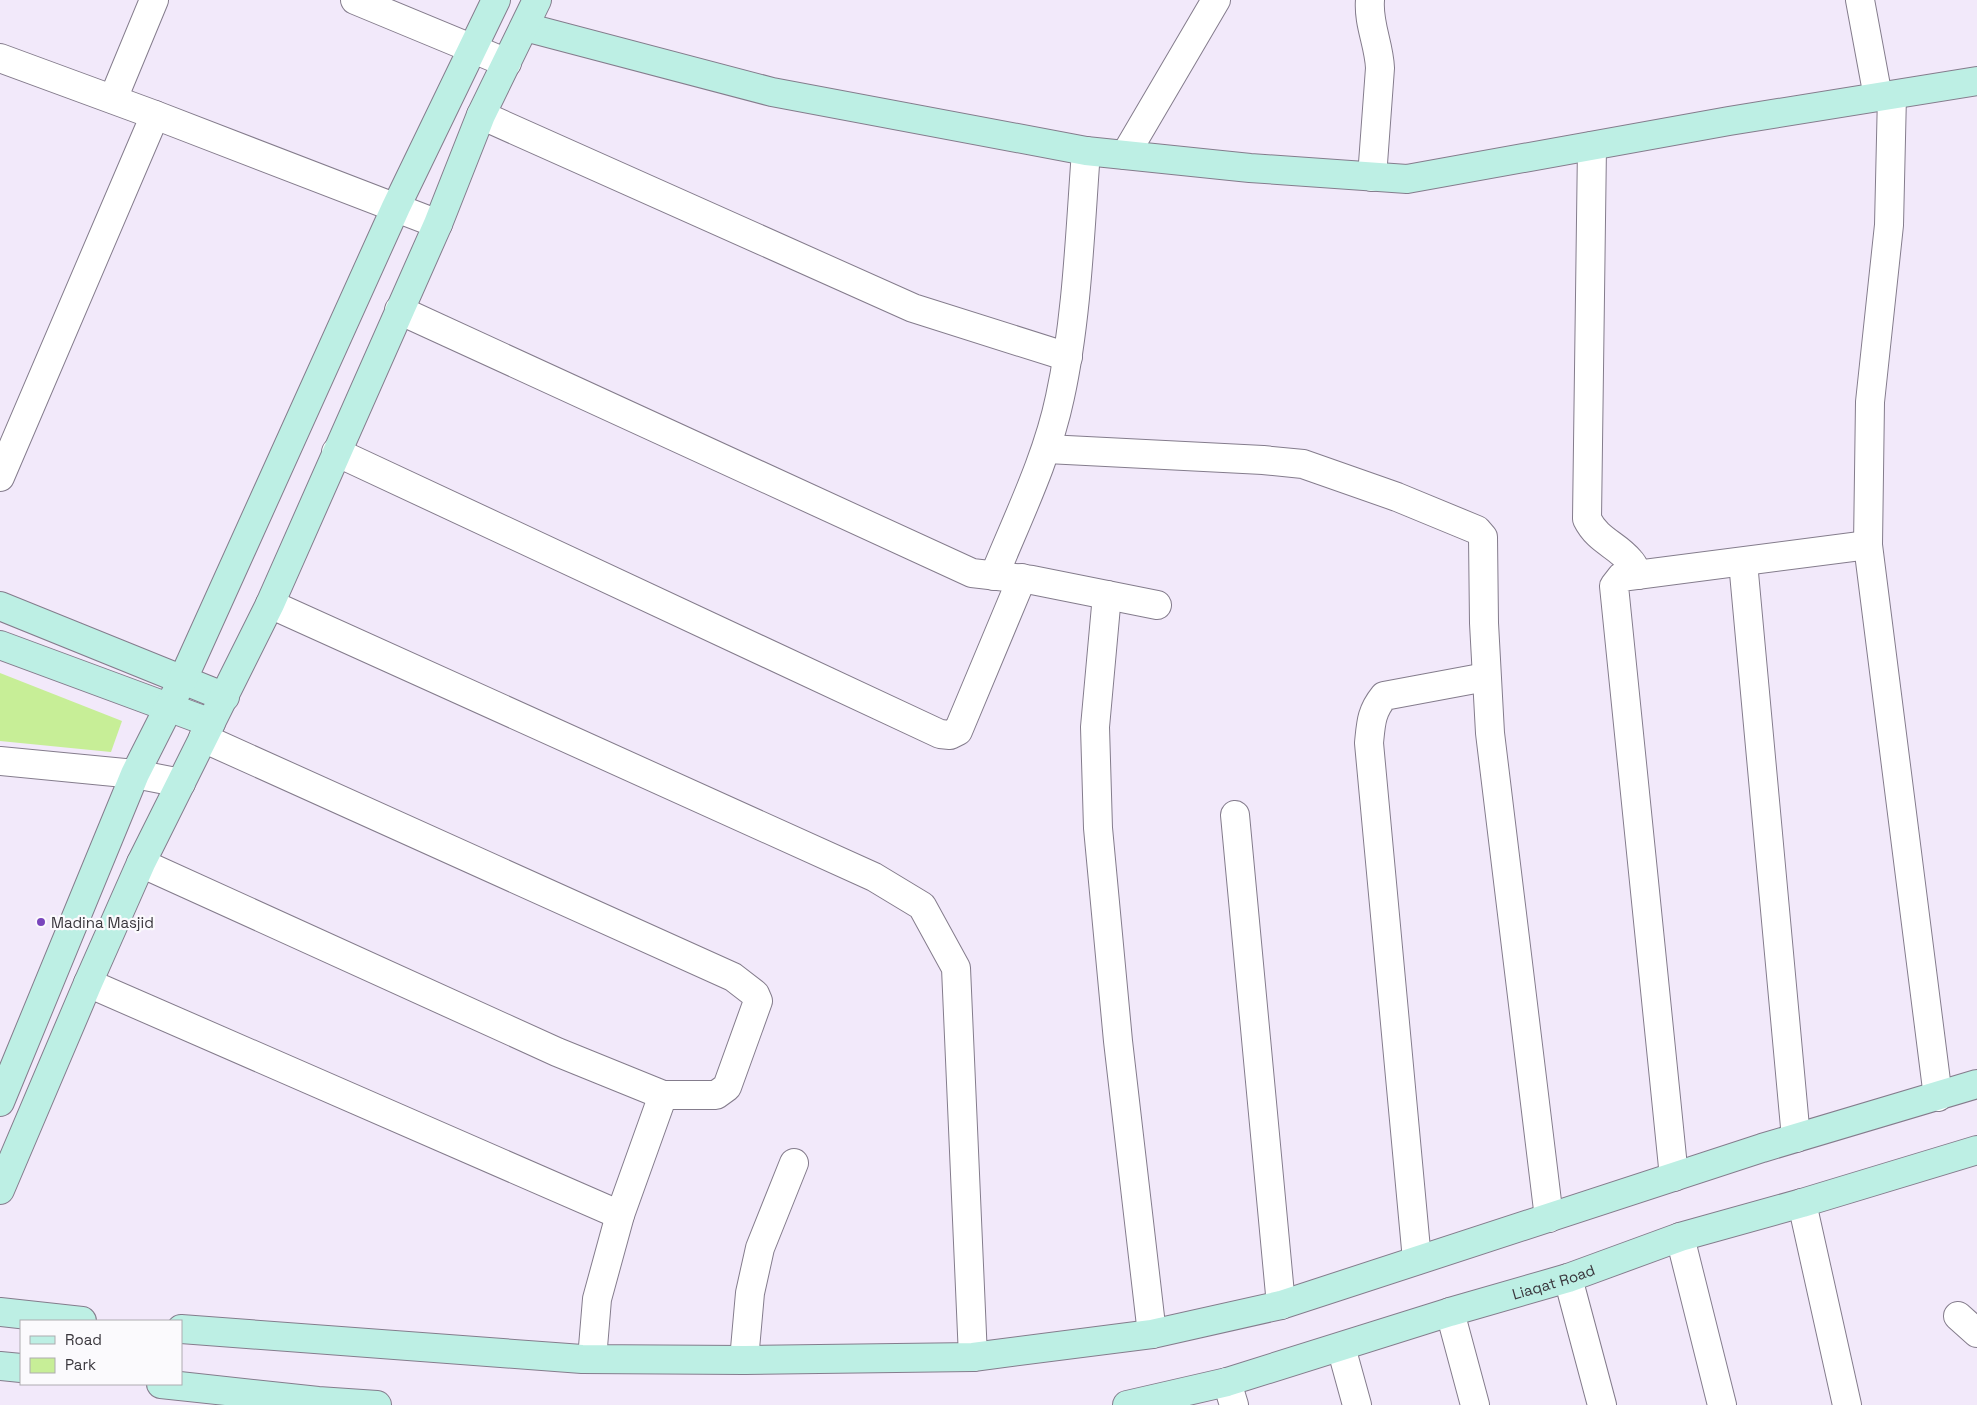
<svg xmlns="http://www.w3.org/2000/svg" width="1977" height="1405" font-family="'Space Grotesk',sans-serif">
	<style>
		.green { fill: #c7ee97 }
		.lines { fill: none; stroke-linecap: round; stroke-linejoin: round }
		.street-casing { stroke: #847c8c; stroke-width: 30 }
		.secondary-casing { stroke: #847c8c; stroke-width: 30 }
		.street { stroke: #fff; stroke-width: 28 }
		.secondary { stroke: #bdefe4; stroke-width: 28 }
		.poi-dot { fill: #7945bc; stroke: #fbfafd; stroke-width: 2 }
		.labels { text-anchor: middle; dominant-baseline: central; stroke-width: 4.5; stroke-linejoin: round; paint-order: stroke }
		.poi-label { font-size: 15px; fill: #3a373d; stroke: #fbfafd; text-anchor: start }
		.street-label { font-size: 15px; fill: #3a373d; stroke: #fbfafd }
	</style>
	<rect width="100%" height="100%" fill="#f2e9fa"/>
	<!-- green -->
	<path class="green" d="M 0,673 L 122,721 L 111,752 L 0,741 Z"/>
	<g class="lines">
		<defs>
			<g id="street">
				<path d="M 355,0 L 507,63"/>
				<path d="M 1370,0 C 1368,24 1379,44 1380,68 L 1372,177"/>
				<path d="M 1860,0 L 1878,97"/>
				<path d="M 0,58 L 155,115 L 438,224"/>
				<path d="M 1892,95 L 1889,225 L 1870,402 L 1868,545 L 1938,1097"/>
				<path d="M 113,99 L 154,0"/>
				<path d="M 481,115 L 913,308 L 1068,357"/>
				<path d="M 1592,146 L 1587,519 C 1598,541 1616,544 1630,561 C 1634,565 1636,571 1638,575"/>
				<path d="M 1125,155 L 1216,0"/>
				<path d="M 399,310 L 972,573 L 1032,580 L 1157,605"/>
				<path d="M 1047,449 L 1263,460 L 1303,464 L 1397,497 L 1477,530 L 1483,537 L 1484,623 L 1490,733 L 1549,1218"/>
				<path d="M 336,452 L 940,734 L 950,735 L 958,731 L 1022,578"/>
				<path d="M 0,477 L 155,115"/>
				<path d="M 1743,562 L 1796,1138"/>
				<path d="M 994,576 C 1018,517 1047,459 1060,397 C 1077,319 1080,232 1086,151"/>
				<path d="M 1107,595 L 1095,727 L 1098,828 L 1118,1041 L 1152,1334"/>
				<path d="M 270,604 L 874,877 L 922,906 L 956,968 L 973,1357"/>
				<path d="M 0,761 L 135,774 L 181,783"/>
				<path d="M 1235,815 L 1281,1305"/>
				<path d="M 141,863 L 557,1052 L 663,1095 L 716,1095 L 727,1087 L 758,1001 L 755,994 L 733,977 L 203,738"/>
				<path d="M 88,983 L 620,1215"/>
				<path d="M 1674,1177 L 1614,586 L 1621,577 L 1868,545"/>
				<path d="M 1802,1203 L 1847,1405"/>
				<path d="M 1680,1237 L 1722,1405"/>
				<path d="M 1417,1260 L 1369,743 C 1371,723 1371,712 1384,696 L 1486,677"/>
				<path d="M 1568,1278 L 1602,1405"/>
				<path d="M 1450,1312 L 1475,1405"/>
				<path d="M 1958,1316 L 1977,1333"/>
				<path d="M 1341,1347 L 1357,1405"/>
				<path d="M 592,1359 L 597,1299 L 620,1215 L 663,1095"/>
				<path d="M 744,1360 L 750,1293 L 760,1248 L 794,1163"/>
				<path d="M 1227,1382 L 1234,1405"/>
			</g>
			<g id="secondary">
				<path d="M 525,27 L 772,92 L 1086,151 L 1250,168 L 1407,179 L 1729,121 L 1977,81"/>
				<path d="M 0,606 L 225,697"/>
				<path d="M 0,645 L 211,723"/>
				<path d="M 0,1102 L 135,774 L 183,679 L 396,207 L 496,0"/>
				<path d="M 0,1190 L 88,983 L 141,863 L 270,604 L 438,224 L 481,115 L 537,0"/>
				<path d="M 0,1312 L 82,1321"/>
				<path d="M 181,1329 L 582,1359 L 744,1360 L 973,1357 L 1152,1334 L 1281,1305 L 1762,1148 L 1977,1084"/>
				<path d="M 0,1366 L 21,1368"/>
				<path d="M 161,1384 L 318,1401 L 377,1405"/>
				<path id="s1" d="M 1127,1405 L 1227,1382 L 1450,1312 L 1568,1278 L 1680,1237 L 1802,1203 L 1977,1150"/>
			</g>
		</defs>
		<!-- street casing -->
		<use href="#street" class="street-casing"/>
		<!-- secondary casing -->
		<use href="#secondary" class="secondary-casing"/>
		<!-- street -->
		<use href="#street" class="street"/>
		<!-- secondary -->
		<use href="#secondary" class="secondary"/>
	</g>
	<!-- markers -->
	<circle class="poi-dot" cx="41" cy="922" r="5"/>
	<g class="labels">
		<!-- poi labels -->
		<g class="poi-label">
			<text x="51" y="922">Madina Masjid</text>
		</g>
		<!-- street labels -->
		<g class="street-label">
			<text stroke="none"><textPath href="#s1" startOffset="444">Liaqat Road</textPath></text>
		</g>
	</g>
	<!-- legend -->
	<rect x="20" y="1320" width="162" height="65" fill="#fbfafd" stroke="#aeacb0"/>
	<rect x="30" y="1336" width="25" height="8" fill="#bdefe4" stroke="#aeacb0"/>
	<text x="65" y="1345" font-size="15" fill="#3a373d">Road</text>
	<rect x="30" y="1358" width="25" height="15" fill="#c7ee97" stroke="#aeacb0"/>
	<text x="65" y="1370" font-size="15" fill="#3a373d">Park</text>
</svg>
